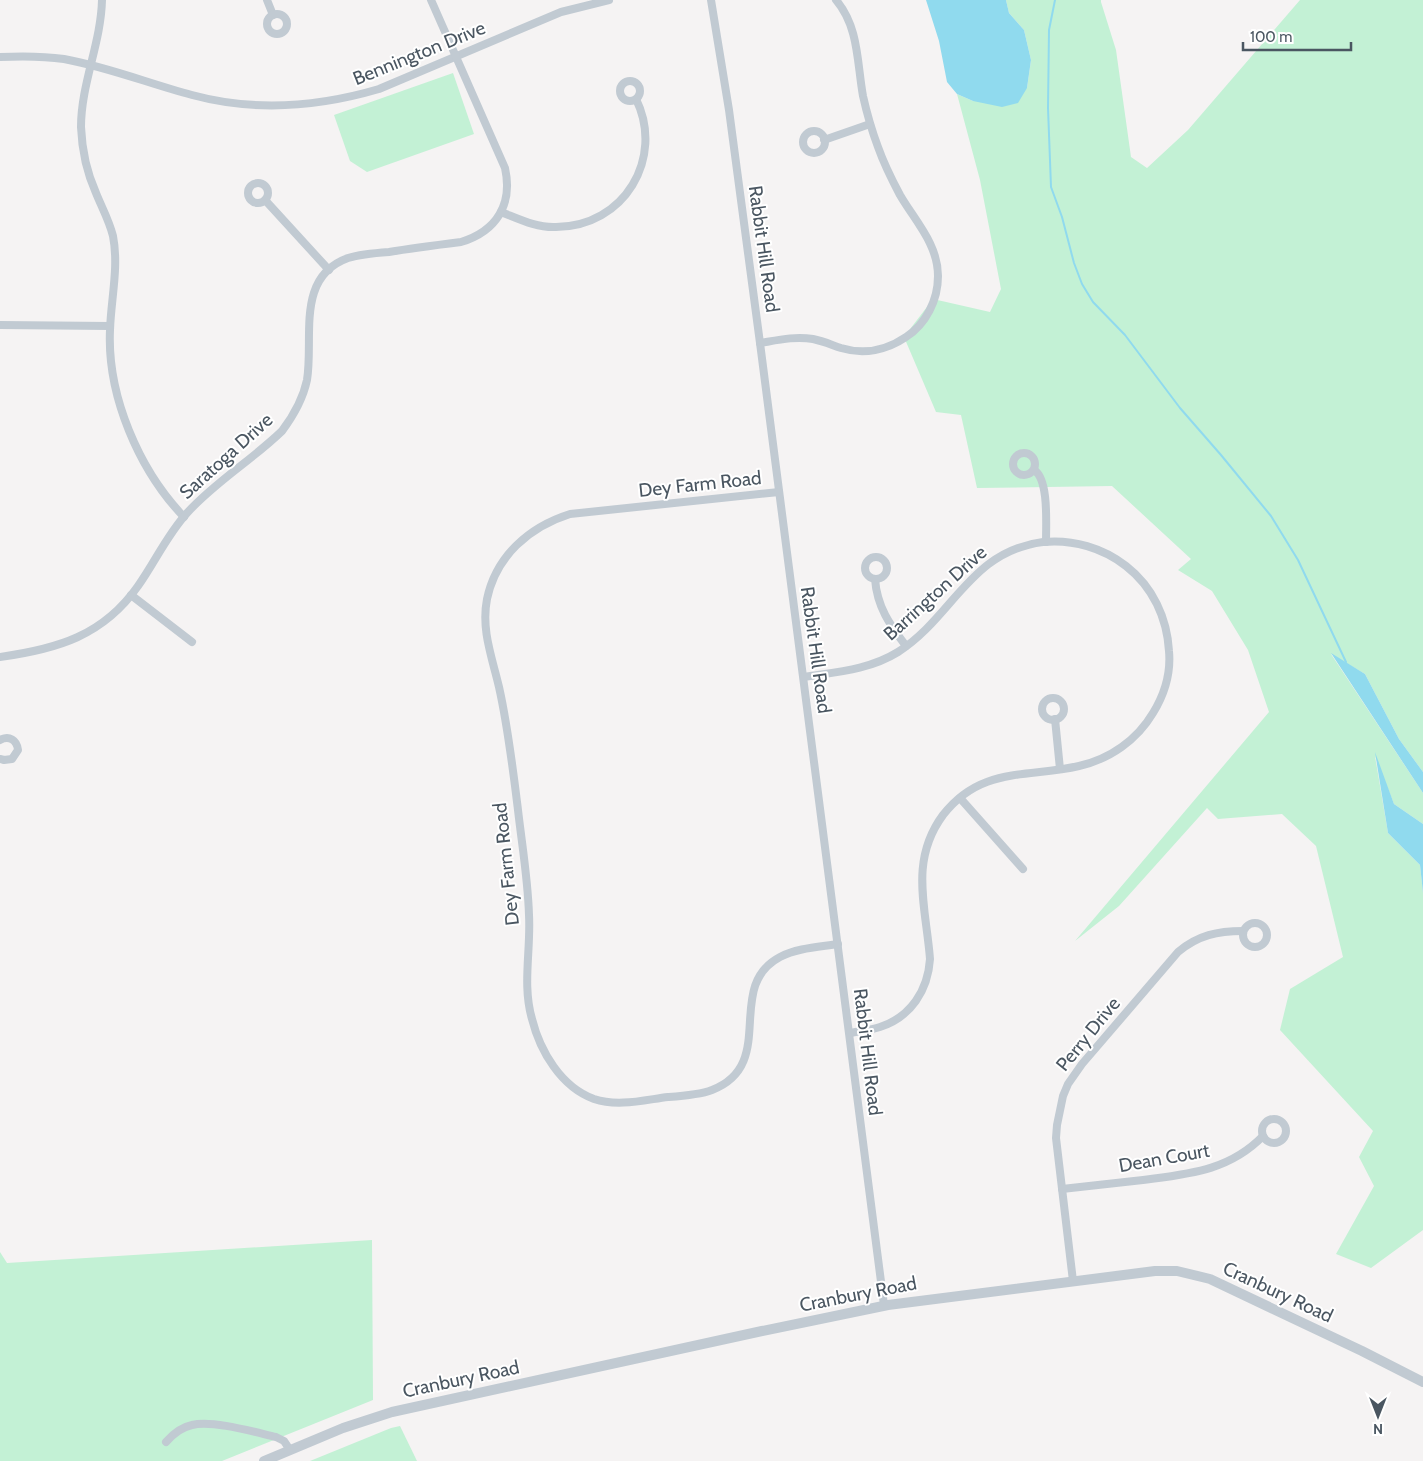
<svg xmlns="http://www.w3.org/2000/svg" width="1423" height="1461" font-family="Cabin,sans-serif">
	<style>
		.green { fill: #c3f1d5 }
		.water { fill: #90daee }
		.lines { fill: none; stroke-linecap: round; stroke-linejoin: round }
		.stream { stroke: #90daee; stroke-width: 2 }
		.minor { stroke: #c1cad2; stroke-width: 8 }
		.tertiary { stroke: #c1cad2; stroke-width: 10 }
		.labels { text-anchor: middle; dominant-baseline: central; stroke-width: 4; stroke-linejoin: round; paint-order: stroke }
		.street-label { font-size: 19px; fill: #4a5661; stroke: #fff }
	</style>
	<rect width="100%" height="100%" fill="#f5f3f3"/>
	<!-- green -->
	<g class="green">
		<path d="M 1006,0 L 1101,0 L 1101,2 L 1116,50 L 1131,157 L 1147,168 L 1188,130 L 1300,0 L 1423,0 L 1423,772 L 1399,739 L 1365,674 L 1331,654 L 1423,793 L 1423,824 L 1394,804 L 1375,756 L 1388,833 L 1420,865 L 1423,893 L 1423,1230 L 1371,1268 L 1336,1254 L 1374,1186 L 1359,1157 L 1373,1131 L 1280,1030 L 1290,989 L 1343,957 L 1316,846 L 1282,814 L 1218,819 L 1207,808 L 1119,906 L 1075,941 L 1269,712 L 1248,650 L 1212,591 L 1178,570 L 1191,559 L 1112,486 L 977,488 L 961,415 L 936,412 L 904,337 L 933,299 L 990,312 L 1001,289 L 980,180 L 957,94 L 973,101 L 1027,88 L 1031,60 L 1024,30 L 1009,13 Z"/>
		<path d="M 453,73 L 474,134 L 367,172 L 350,161 L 334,115 Z"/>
		<path d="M 372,1240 L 373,1400 L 222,1461 L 0,1461 L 0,1252 L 7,1263 Z"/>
		<path d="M 400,1426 L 417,1461 L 310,1461 L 391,1428 Z"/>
	</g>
	<!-- water -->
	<g class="water">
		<path d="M 926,0 L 1006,0 L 1009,13 L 1024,30 L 1031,60 L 1027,88 L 1018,103 L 1002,107 L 973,101 L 957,94 L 947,82 L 939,41 Z"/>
		<path d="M 1331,653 L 1365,674 L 1399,739 L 1423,772 L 1423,793 Z"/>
		<path d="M 1375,752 L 1394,804 L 1423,824 L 1423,893 L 1420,865 L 1388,833 Z"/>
	</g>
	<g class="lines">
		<!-- stream -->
		<path class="stream" d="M 1055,0 L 1049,30 L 1048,108 L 1051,187 L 1062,217 L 1074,263 L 1082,284 L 1093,302 L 1125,335 L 1180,408 L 1221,455 L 1271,516 L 1298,560 L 1346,662"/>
		<!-- minor -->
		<g class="minor">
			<path d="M 102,0 C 101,43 81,84 81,127 C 82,150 87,173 96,193 C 102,208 109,220 113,236 C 119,267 111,299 110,330 C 107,396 139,470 184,517"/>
			<path d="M 267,0 L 273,15"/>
			<path d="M 711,0 L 729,110 L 760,343 L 884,1305"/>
			<circle cx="277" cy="24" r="10"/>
			<path d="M 0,57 C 22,56 43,56 64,59 C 108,67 150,84 192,95 C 255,112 318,107 379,89 L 561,12 L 609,0"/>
			<circle cx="630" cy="91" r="10"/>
			<circle cx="814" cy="142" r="11"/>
			<path d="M 824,140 L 870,124"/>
			<circle cx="258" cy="193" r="10"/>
			<path d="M 265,200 L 329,270"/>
			<path d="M 501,212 C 519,219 537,228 556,227 C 624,227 665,158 636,99"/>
			<path d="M 0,325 L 110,326"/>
			<path d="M 760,343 C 778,340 795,336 813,339 C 823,341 832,345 841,348 C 864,355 887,350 906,337 C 926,324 938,300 938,276 C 938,244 915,221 900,195 C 892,180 884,164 878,147 C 872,131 867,114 863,96 C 857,63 859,27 836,0"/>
			<circle cx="1024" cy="464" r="11"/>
			<path d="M 1034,470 C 1049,479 1046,524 1046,542"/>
			<path d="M 779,492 L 570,514 C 529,527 496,556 487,599 C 481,630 492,657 499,687 C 508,727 513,769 518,810 C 522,845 528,880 529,915 C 531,950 522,985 532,1019 C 540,1051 561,1087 594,1099 C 618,1107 644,1100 668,1097 C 683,1096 699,1095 712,1090 C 779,1064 723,987 780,957 C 797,948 819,947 838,944"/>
			<circle cx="876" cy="568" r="11"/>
			<path d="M 875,579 C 877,607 890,625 906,646"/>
			<path d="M 131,595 L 192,642"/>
			<path d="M 0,657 C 57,649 103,636 138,586 C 155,562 167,535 187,513 C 215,482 252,460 282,431 C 294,415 303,399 307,380 C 314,338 295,277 348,258 C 361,254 375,253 389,252 C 413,248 437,245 461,242 C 497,231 513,204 505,168 L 431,0"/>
			<path d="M 804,677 C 836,672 869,670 898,652 C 953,617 970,551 1043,542 C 1073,539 1103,548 1126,566 C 1153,587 1167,618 1169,651 C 1171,673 1164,695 1153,713 C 1137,740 1110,759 1079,766 C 1027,778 981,766 943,815 C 909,861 926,907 930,959 C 928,990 911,1017 880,1027 C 871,1030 860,1031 850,1033"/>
			<circle cx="1053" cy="709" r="11"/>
			<path d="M 1055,719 L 1060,769"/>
			<path d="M 0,740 C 9,735 17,740 18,750 L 12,759 L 4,760 L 0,759"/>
			<path d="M 960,798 L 1023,869"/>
			<circle cx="1255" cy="935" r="12"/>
			<circle cx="1274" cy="1131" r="12"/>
			<path d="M 1062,1189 C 1089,1186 1116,1183 1143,1180 C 1188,1174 1229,1171 1263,1136"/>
			<path d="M 1073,1281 L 1056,1138 L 1057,1125 L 1063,1096 L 1068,1084 L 1082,1064 L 1178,952 C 1198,935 1218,931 1243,931"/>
			<path d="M 166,1442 C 173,1434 182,1427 192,1425 C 213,1420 254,1432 276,1437 L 284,1441 L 290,1450"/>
		</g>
		<!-- tertiary -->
		<path class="tertiary" d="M 264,1461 L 343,1428 L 392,1412 L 762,1331 L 888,1305 L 1155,1271 L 1177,1271 L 1210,1279 L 1362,1351 L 1423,1382"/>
	</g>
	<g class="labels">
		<!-- street labels -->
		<g class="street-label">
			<text transform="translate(419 53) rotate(-22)">Bennington Drive</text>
			<text transform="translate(764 249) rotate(82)">Rabbit Hill Road</text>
			<text transform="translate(226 456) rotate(-42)">Saratoga Drive</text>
			<text transform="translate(700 484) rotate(-6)">Dey Farm Road</text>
			<text transform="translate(935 593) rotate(-42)">Barrington Drive</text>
			<text transform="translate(816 650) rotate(82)">Rabbit Hill Road</text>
			<text transform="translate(506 864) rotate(-96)">Dey Farm Road</text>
			<text transform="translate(1088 1034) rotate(-51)">Perry Drive</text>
			<text transform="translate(868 1052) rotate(83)">Rabbit Hill Road</text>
			<text transform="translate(1164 1158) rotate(-10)">Dean Court</text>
			<text transform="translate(1278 1292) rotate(25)">Cranbury Road</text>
			<text transform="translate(858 1294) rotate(-11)">Cranbury Road</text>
			<text transform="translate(461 1379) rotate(-12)">Cranbury Road</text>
		</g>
	</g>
	<!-- north arrow -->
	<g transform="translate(1378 1416) rotate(180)" stroke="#ffffff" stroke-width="4" paint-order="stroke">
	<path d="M0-4L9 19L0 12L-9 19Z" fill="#4a5661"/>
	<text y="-8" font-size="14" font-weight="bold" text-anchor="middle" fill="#4a5661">N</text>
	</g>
	<!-- scale -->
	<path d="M1243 42v8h108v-8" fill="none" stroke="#4a5661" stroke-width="2.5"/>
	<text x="1250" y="42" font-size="15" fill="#4a5661" stroke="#ffffff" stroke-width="4" paint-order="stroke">100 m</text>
</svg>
